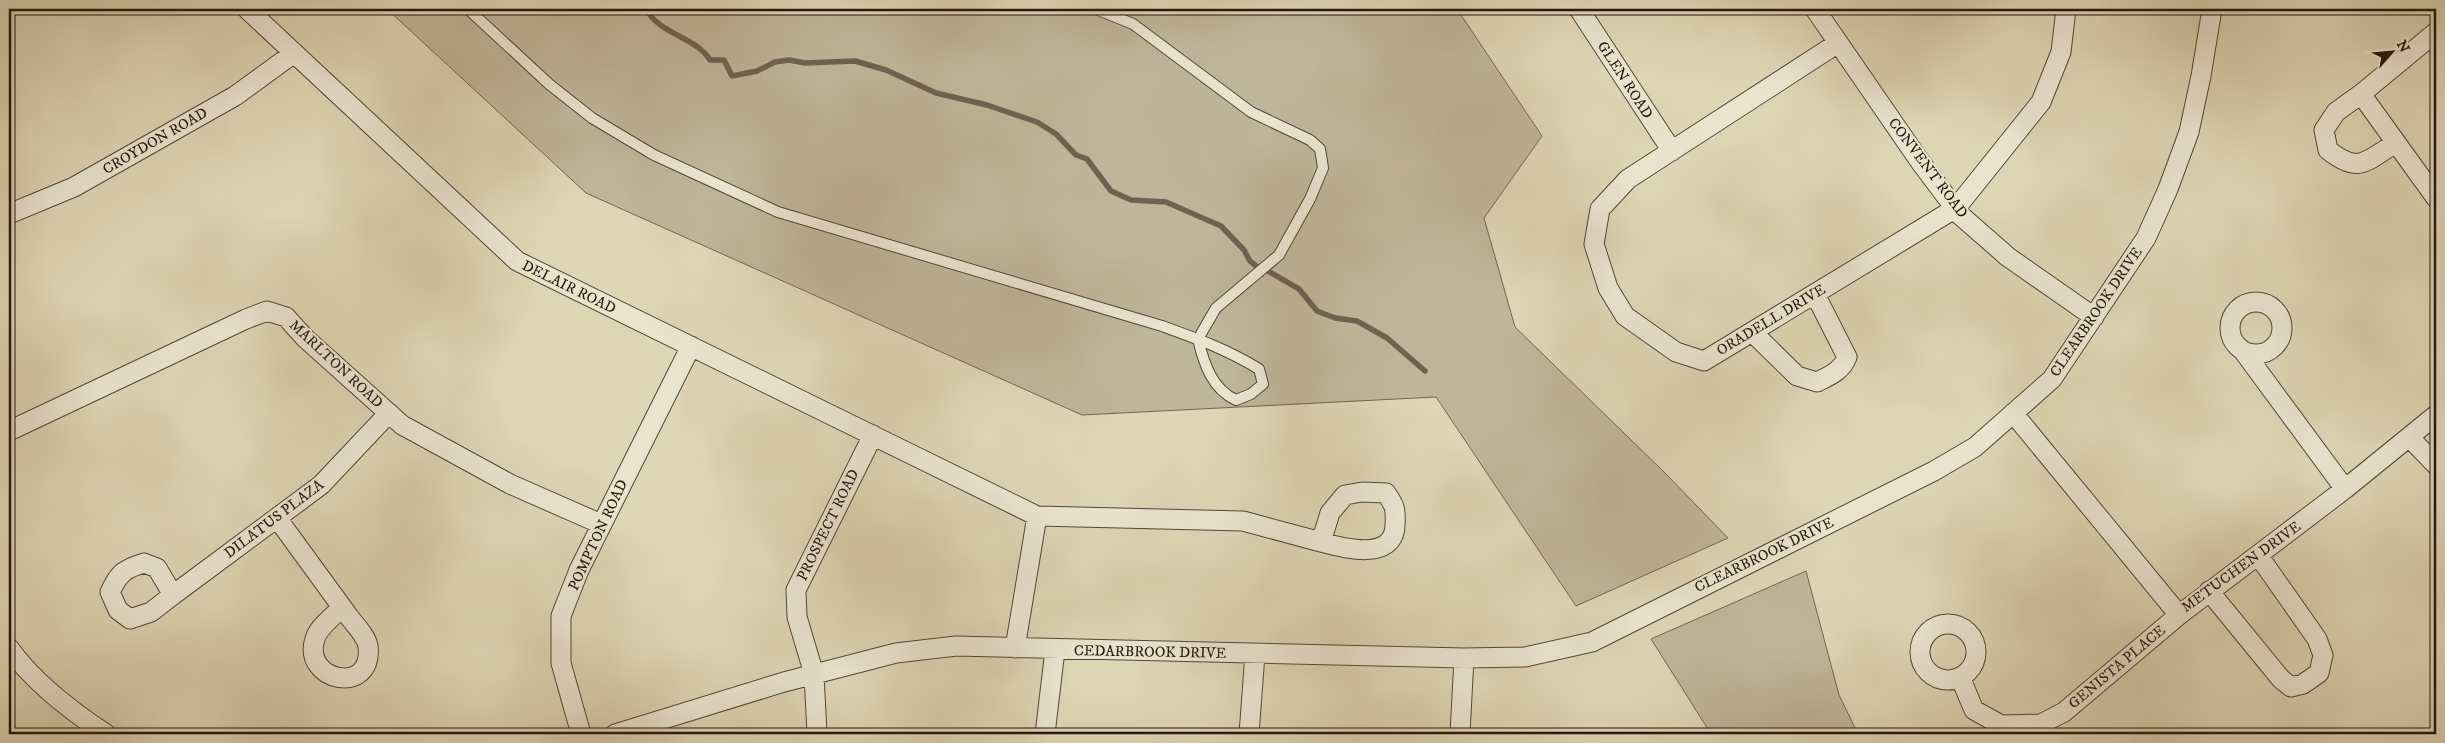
<svg xmlns="http://www.w3.org/2000/svg" width="2445" height="743" viewBox="0 0 2445 743" font-family="'IM FELL DW Pica',serif">
<style>
.green{fill:#bfb599;stroke:#726654}
.lines{fill:none;stroke-linecap:round;stroke-linejoin:round}
.stream{stroke:#6e6250;stroke-width:5.5}
.lane-casing{stroke:#534638;stroke-width:12}
.street-casing{stroke:#534638;stroke-width:21}
.lane{stroke:#eae4cf;stroke-width:10}
.street{stroke:#eae4cf;stroke-width:19}
.labels{text-anchor:middle;dominant-baseline:central;stroke-width:4.5;stroke-linejoin:round;paint-order:stroke}
.street-label{font-size:15px;fill:#25170e;stroke:#eae4cf}
</style>
<rect width="100%" height="100%" fill="#ded5b5"/>
<filter id="stains"><feTurbulence type="fractalNoise" baseFrequency=".004" numOctaves="4"/><feColorMatrix values="0 0 0 0 .2 0 0 0 0 .09 0 0 0 0 .02 0 0 0 .5 -.17"/></filter>
<radialGradient id="worn" r=".72"><stop offset=".6" stop-color="#630" stop-opacity="0"/><stop offset="1" stop-color="#630" stop-opacity=".3"/></radialGradient>
<path class="green" d="M387,9H1457L1542,136L1484,218L1515,327L1663,471L1728,538L1576,606L1436,397L1082,415L586,193Z
M1806,571L1839,695L1858,734H1711L1651,639Z"/>
<g class="lines">
<path class="stream" d="M646,9C660,35 695,36 710,60H724L732,76L757,71L775,62L789,60L805,63L855,61L886,70L936,93L987,105L1037,122L1056,134L1076,155L1087,159L1111,191L1131,200L1166,202L1221,226L1244,250L1250,261L1261,270L1268,271L1299,289L1317,311L1335,318L1357,321L1387,338L1425,371"/>
<defs>
<path id="lane" d="M468,9L549,84L592,118L654,155L778,212L1162,326C1198,339 1226,349 1259,369L1263,384L1251,394L1236,400C1212,389 1204,364 1198,339L1216,308L1279,255L1310,199L1323,168L1320,149L1310,140L1251,112L1133,24L1096,9"/>
<path id="street" d="M247,9L517,261L1037,516L1243,521L1321,542
M1579,9L1672,151
M1815,9L1921,163L1960,215L2008,257L2094,317
M2436,32L2361,94L2436,198
M1838,43L1628,179L1600,209L1594,244L1608,288L1625,316L1676,352L1704,361L1956,208L2041,102L2061,52L2066,9
M2361,94L2336,112L2324,130L2328,150C2360,175 2365,161 2396,143
M9,214L74,187L235,96L294,53
M2230 328a26 26 0 1 1 52 0a26 26 0 1 1-52 0Z
M1752,332L1797,376L1817,382C1829,376 1842,371 1847,357L1815,294
M2244,352L2345,489
M2013,413L2179,615
M9,431L246,319L267,311L286,317L305,338L402,425L510,484L601,524
M2409,437L2436,465
M1362,492L1386,493C1395,506 1396,509 1395,525C1394,562 1343,548 1321,542L1330,513L1345,495Z
M277,518C300,550 324,582 347,614C353,623 366,635 368,646C374,697 301,681 315,639C318,627 334,616 342,607
M144,563L157,568L173,595L151,612L130,619L118,610L110,592C119,573 124,569 144,563Z
M2209,591L2281,679L2291,687L2303,684L2319,673L2323,655L2317,639L2258,555
M173,595L321,485L389,413
M1920 652a28 28 0 1 1 56 0a28 28 0 1 1-56 0Z
M9,648C34,683 71,711 106,734
M1015,648L1037,516
M1960,677L1974,710L2001,725L2041,724L2064,712L2179,615L2345,489L2436,415
M581,734L561,663V616L579,570L691,346
M615,734L784,682L896,653L956,646L1464,658L1525,657L1592,642L1934,471L1975,447L2052,379L2146,238L2168,189L2189,132L2201,76L2212,9
M817,734L814,674L797,617L796,590L873,435
M1045,734L1055,650
M1249,734L1255,654
M1460,734L1464,658"/>
</defs>
<use href="#lane" class="lane-casing"/>
<use href="#street" class="street-casing"/>
<use href="#lane" class="lane"/>
<use href="#street" class="street"/>
</g>
<g class="labels">
<g class="street-label">
<text transform="translate(1625 80) rotate(57)">GLEN ROAD</text>
<text transform="translate(155 141) rotate(-30)">CROYDON ROAD</text>
<text transform="translate(1928 168) rotate(53)">CONVENT ROAD</text>
<text transform="translate(569 287) rotate(26)">DELAIR ROAD</text>
<text transform="translate(2096 312) rotate(-56)">CLEARBROOK DRIVE</text>
<text transform="translate(1771 320) rotate(-31)">ORADELL DRIVE</text>
<text transform="translate(336 364) rotate(43)">MARLTON ROAD</text>
<text transform="translate(274 519) rotate(-37)">DILATUS PLAZA</text>
<text transform="translate(828 525) rotate(-64)">PROSPECT ROAD</text>
<text transform="translate(598 535) rotate(-65)">POMPTON ROAD</text>
<text transform="translate(1764 555) rotate(-26)">CLEARBROOK DRIVE</text>
<text transform="translate(2241 567) rotate(-36)">METUCHEN DRIVE</text>
<text transform="translate(1150 652) rotate(1)">CEDARBROOK DRIVE</text>
<text transform="translate(2117 667) rotate(-40)">GENISTA PLACE</text>
</g>
</g>
<rect width="2445" height="743" fill="none" stroke="#ded5b5" stroke-width="30"/>
<rect x="10" y="10" width="2425" height="723" fill="none" stroke="#25170e" stroke-width="2.5"/>
<rect x="15" y="15" width="2415" height="713" fill="none" stroke="#25170e"/>
<g transform="translate(2392 52) rotate(63)" stroke="#eae4cf" stroke-width="4" paint-order="stroke">
<path d="M0-4L9 19L0 12L-9 19Z" fill="#25170e"/>
<text y="-8" font-size="14" font-weight="bold" text-anchor="middle" fill="#25170e">N</text>
</g>
<rect width="100%" height="100%" filter="url(#stains)"/>
<rect width="100%" height="100%" fill="url(#worn)"/>
</svg>
